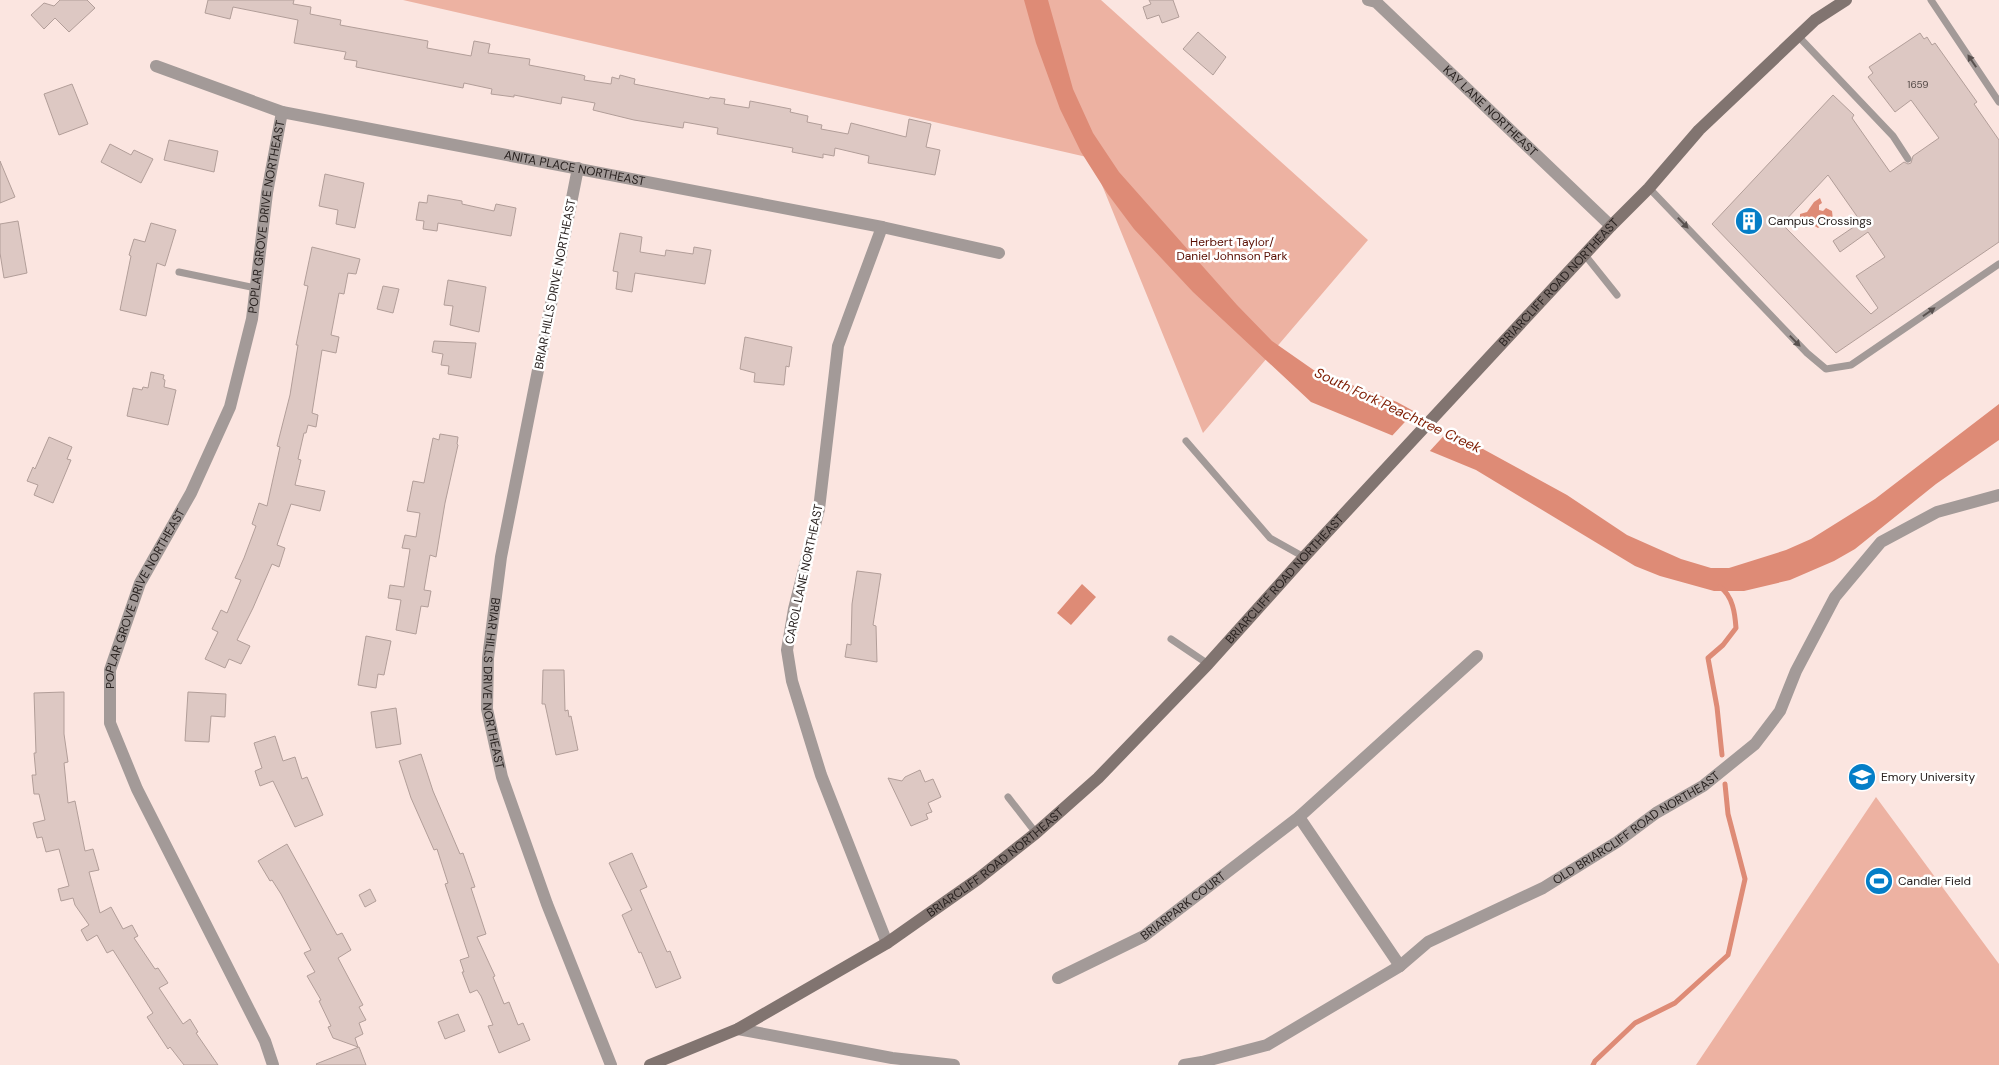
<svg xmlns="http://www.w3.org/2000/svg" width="1999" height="1065" viewBox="0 0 1999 1065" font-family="'DM Sans',sans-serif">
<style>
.green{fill:#edb2a2}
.water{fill:#de8b76}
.pier{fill:#fbe5e0}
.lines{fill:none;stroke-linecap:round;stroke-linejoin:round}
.stream{stroke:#de8b76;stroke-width:5}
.building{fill:#ddc8c3;stroke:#b29e99;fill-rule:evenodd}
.service{stroke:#a39a98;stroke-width:7}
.minor{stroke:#a39a98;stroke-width:12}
.secondary{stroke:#817470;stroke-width:12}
.oneway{fill:#59514f}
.labels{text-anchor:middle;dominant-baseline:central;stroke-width:5;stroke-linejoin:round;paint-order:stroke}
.number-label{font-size:10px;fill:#554b48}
.street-label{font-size:12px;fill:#28211f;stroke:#fff}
.poi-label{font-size:12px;fill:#28211f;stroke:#fff;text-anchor:start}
.park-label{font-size:12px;fill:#580d00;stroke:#fff}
.water-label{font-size:14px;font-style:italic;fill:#7d1b00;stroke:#fff}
</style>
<rect width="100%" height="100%" fill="#fbe5e0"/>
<path class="green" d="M403,0H1101L1368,240L1203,433L1091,158Z
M1876,797L1999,964V1065H1696Z"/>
<path class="water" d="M1024,0H1048L1073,89L1093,133L1119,172L1237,305L1272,341L1315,371L1397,402L1567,495L1627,535L1681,559L1711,568H1729L1786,550L1811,539L1875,499L1999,404V440L1936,484L1855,549L1834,561L1790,580L1744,591H1714L1660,576L1635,566L1476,470L1311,402L1193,292L1134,229L1107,193L1081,152L1060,109L1036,43Z
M1820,198L1822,203L1819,205V210L1823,211L1826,208L1832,211L1833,220L1827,226L1822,225L1818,228L1813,225L1806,228L1800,223V214L1807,212L1814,202Z
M1082,584L1096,597L1071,625L1057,613Z"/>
<path class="pier" d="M1416,410L1451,428L1428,453L1391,437Z"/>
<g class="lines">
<path class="stream" d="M1720,587C1733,596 1735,614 1736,628L1723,645L1708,658L1717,707L1722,755
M1593,1065L1595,1061L1635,1023L1675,1003L1728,955L1745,879L1728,814L1725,784"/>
</g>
<path class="building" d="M60,0H87L95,8L69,32L55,18L44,29L31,15L44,3L54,6Z
M208,0H294L293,4L311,7L310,14L341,20L340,25L428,41L427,48L471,56L474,41L490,44L488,53L530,59L529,65L582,75L585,76L584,80L611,84L612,77L619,79L620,75L635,79L634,84L709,99L710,97L725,99L724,104L749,108L750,101L791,109L790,112L808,116L807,122L822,125L821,129L848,134L851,123L906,137L909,119L931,124L926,147L940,150L935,175L868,163L869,156L835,148L834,156L823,154V158L792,152L793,148L717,134L718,128L684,122L683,128L634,120L593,110L595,103L562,97L561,104L514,95V97L491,94L492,89L464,83L463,88L356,67L357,61L344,59L346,52L294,43L298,20L233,7L230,19L205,13Z
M1149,0H1173L1179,17L1162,23L1159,15L1147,19L1143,7L1151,4Z
M1198,32L1226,57L1213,75L1183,49Z
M1920,33L1924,39L1927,37L1932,45L1935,43L1977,102L1974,104L1999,140V242L1836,353L1712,224L1833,95L1854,115L1852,118L1890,172L1904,162L1908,164L1911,163L1913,156L1939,138L1911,100L1895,112L1868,77L1873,73L1869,67ZM1828,175L1861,222L1833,241L1840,252L1868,232L1885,257L1856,276L1878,308L1871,314L1782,224Z
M72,84L88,124L59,135L44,94Z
M169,140L218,151L214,172L164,160Z
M110,144L131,155L134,150L153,159L141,183L101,162Z
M0,161L15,197L0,203Z
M325,174L364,183L355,228L336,224L338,210L319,206Z
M428,195L462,201V204L494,211L496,204L516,208L511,236L438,223L437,231L423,229L424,221L416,220L419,202L427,203Z
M18,221L27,273L4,278L0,253V224Z
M151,223L176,230L165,266L157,263L146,316L120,310L131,256L129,255L134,239L145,242Z
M620,233L642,237L640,252L665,256L666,250L693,254L694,247L711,250L705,284L635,273L632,292L616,289L618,272L613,271Z
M312,247L360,259L356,274L348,273L344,294L339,293L331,335L339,337L336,353L322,350L312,413L318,415L316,427L308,425L306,433H304L298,459L301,460L295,485L325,491L320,511L291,504L277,545L285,548L279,567L272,564L253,608L237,640L250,646L241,664L229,659L225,668L205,659L218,632L212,629L221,610L227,613L241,580L235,578L244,558L256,526L252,524L259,503L267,506L280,447L277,446L290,395L298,345H296L308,286L304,285Z
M448,280L486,287L479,332L450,325L453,306L444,305Z
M383,286L399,289L393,313L377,309Z
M745,337L792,347L789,367L786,366L784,385L754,382L755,373L740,369Z
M434,341L476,343L471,378L448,374L449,366L441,365L443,354L432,352Z
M151,372L164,375L163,379L165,380L164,387L176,390L168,425L127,416L133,388L142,390L143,387L148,388Z
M440,434L458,437L457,444L458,445L445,503L436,557L430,555L424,590L431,591L428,607L421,606L416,634L396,630L401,600L388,598L390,585L404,587L410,549L402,548L405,535L416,537L420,513L407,511L413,481L424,483L433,438L439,440Z
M49,437L72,447L67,459L71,460L53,503L34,495L38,485L27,481L33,467L35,469Z
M857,571L881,574L873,625L876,626L877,662L845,657L847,644L851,645L852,604Z
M366,636L391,641L384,675L378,674L376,688L358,685Z
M543,670H564L565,711L568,710L569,717L571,716L578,750L556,755L545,704H542Z
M64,692V734L68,762L64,763L68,803L75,801L85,851L93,849L99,870L89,872L100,913L111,907L123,929L132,925L138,936L134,938L155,969L158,968L168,983L159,988L183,1024L190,1019L198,1032L196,1033L218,1065H184L170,1047L168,1049L147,1017L153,1013L113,950L107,953L97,935L87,941L81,930L89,925L75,905L73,898L61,901L58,889L69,886L59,849L46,852L42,837L37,838L33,823L45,820L39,794H34L32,775H36L34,753H36L34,693Z
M188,692L226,694L225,717L211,716L209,742L185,741Z
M396,708L401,744L376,748L371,712Z
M275,736L283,761L295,757L302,779L307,777L323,815L295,827L273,781L260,786L255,771L262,768L254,743Z
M421,754L433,791L460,854L463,853L475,887L471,888L486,934L477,937L495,976L493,977L504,1004L509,1002L518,1025L523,1023L530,1040L499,1053L488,1026L493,1025L481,996L477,990L470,993L462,972H464L460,960L469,957L445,884L448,883L437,849L434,850L411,798L399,761Z
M920,770L925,782L933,779L941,797L928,803L932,812L926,814L928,819L911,826L888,778L902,781L905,777Z
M287,844L337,935L342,933L351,950L338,958L363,1005L359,1007L366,1020L359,1023L363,1034L355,1038L358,1047L333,1038L328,1027L331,1026L319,1001L321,1000L307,976L315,972L304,953L311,950L281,894L272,880L270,881L258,861Z
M632,853L647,887L640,890L667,952L670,951L681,978L656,988L641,952L639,953L622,915L632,910L609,863Z
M370,889L376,901L365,907L359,895Z
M458,1014L465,1031L445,1039L438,1022Z
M359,1047L366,1065H317L316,1064Z"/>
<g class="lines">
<path class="service" d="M1931,0L1999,102
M1798,36L1893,136L1908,159
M1649,188L1807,353L1826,369L1851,365L1999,264
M1585,255L1617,295
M179,272L256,288
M1186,441L1270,538L1304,557
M1171,639L1208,664
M1008,797L1036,833"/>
<g class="minor">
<path id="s1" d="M1368,0L1376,2L1611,226"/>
<path id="s2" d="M156,66L282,112L882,227L999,253"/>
<path id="s3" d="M578,168L501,557L488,658L487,709L502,777L547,904L611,1065"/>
<path d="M882,227L838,346L819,509L794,609L787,650L792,681L821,775L887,943"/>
<path d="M1299,817L1400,966"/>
<path id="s4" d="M1058,978L1144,936L1299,817L1477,656"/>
<path d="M738,1029L892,1058L954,1065"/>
<path id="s5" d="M273,1065L265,1041L137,789L110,723V670L140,583L191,493L230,407L252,319L267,193L282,112"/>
<path id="s6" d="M1184,1065L1202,1062L1267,1045L1400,966L1428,942L1543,888L1617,842L1656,813L1703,786L1755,744L1780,711L1796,671L1835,597L1881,542L1937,512L1999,495"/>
</g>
<path class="secondary" id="s7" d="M650,1065L738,1029L887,943L978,879L1036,833L1098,778L1208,664L1304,557L1611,226L1649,188L1699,130L1815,20L1846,0"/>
</g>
<defs><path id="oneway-solid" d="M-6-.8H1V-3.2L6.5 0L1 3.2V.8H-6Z" transform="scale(1.25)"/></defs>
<g class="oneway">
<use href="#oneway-solid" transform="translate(1972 61) rotate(-124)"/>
<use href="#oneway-solid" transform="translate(1683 223) rotate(46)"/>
<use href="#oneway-solid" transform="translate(1929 312) rotate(-35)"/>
<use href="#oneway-solid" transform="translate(1795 341) rotate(46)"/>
</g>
<defs>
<symbol id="building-disc" viewBox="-11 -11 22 22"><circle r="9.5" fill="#047ec7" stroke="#fff"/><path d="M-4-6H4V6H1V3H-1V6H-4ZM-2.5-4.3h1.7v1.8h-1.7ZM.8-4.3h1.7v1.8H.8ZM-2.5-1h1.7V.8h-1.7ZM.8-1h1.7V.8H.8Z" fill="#fff"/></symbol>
<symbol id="university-disc" viewBox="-11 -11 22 22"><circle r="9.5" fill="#047ec7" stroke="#fff"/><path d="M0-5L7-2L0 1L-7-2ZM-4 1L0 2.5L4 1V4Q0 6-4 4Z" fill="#fff"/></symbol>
<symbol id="stadium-disc" viewBox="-11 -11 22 22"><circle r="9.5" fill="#047ec7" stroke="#fff"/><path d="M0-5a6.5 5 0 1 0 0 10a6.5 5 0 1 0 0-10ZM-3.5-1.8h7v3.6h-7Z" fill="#fff"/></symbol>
</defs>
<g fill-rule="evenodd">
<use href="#building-disc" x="1733" y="205" width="32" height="32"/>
<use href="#university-disc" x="1846" y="761" width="32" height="32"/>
<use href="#stadium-disc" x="1863" y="865" width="32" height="32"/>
</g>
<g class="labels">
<g class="number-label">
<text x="1918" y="84">1659</text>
</g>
<g class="street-label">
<text stroke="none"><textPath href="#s1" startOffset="166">KAY LANE NORTHEAST</textPath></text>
<text stroke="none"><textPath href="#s2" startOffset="432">ANITA PLACE NORTHEAST</textPath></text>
<text stroke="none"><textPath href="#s5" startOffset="916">POPLAR GROVE DRIVE NORTHEAST</textPath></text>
<text stroke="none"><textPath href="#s7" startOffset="1212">BRIARCLIFF ROAD NORTHEAST</textPath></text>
<text transform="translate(555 284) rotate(-79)">BRIAR HILLS DRIVE NORTHEAST</text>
<text transform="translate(804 574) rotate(-78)">CAROL LANE NORTHEAST</text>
<text stroke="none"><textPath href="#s7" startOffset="808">BRIARCLIFF ROAD NORTHEAST</textPath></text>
<text stroke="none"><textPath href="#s5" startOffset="511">POPLAR GROVE DRIVE NORTHEAST</textPath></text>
<text stroke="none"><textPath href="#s3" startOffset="524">BRIAR HILLS DRIVE NORTHEAST</textPath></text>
<text stroke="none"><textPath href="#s6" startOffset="515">OLD BRIARCLIFF ROAD NORTHEAST</textPath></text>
<text stroke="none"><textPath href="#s7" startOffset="402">BRIARCLIFF ROAD NORTHEAST</textPath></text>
<text stroke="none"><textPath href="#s4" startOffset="145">BRIARPARK COURT</textPath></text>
</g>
<g class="poi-label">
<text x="1768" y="221">Campus Crossings</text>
<text x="1881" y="777">Emory University</text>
<text x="1898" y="881">Candler Field</text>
</g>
<g class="park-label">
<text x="1232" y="242">Herbert Taylor/<tspan x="1232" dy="14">Daniel Johnson Park</tspan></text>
</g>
<g class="water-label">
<text transform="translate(1398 410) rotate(25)">South Fork Peachtree Creek</text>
</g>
</g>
</svg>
